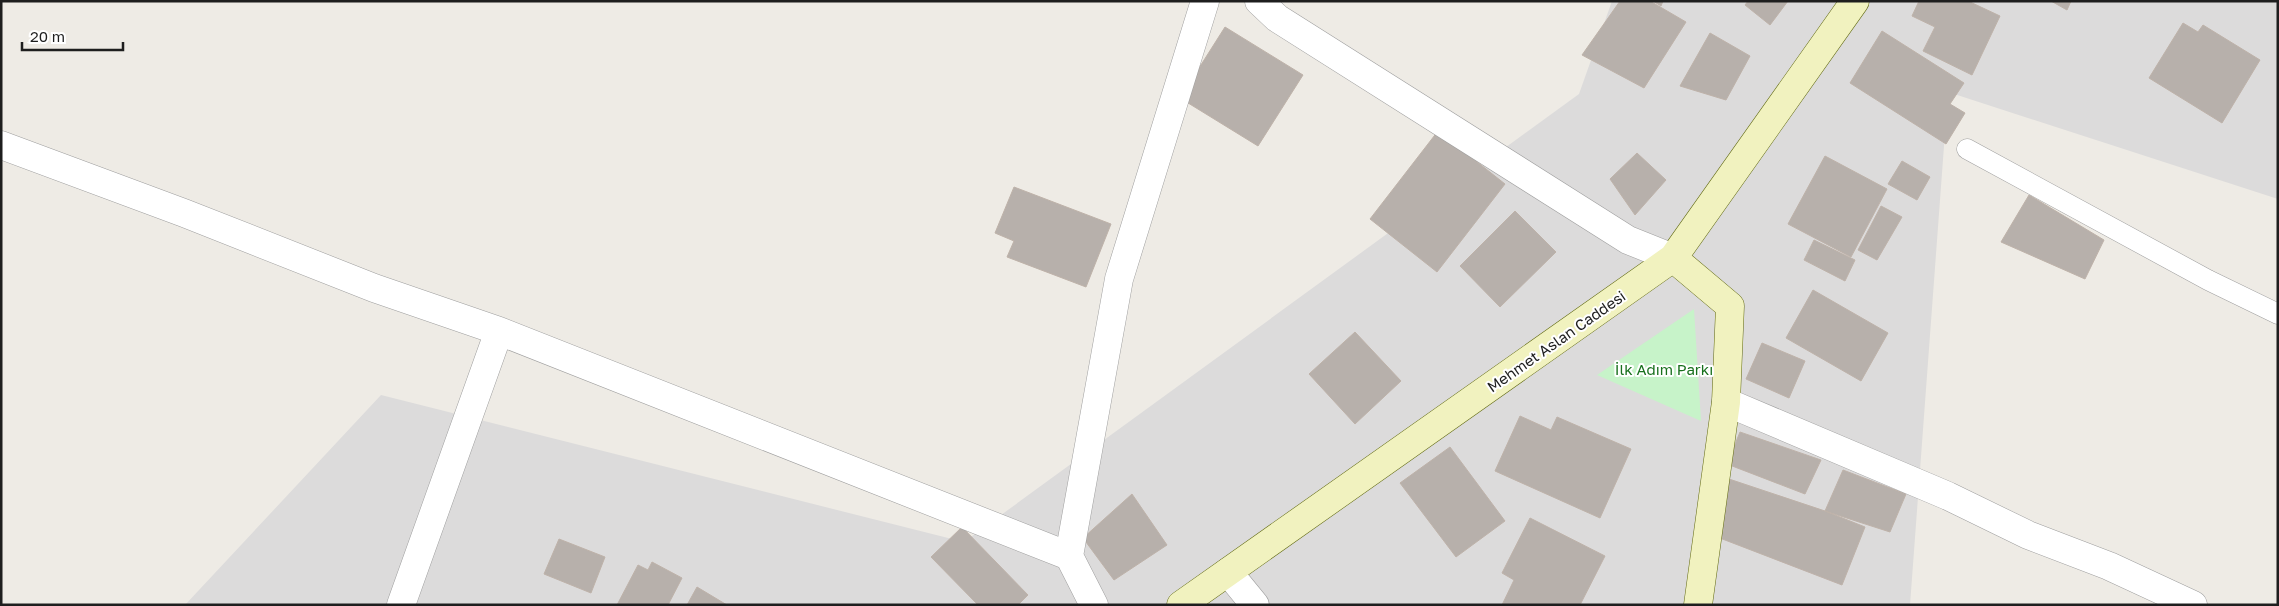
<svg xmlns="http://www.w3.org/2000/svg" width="2279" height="606" viewBox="0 0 2279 606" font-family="'Golos Text',sans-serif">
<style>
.residential{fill:#dcdbdb}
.park{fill:#c7f3c9}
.building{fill:#b7b0ab;stroke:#beb2a9}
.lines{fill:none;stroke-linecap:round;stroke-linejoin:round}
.lane-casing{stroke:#9f9f9f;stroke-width:21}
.street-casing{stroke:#9f9f9f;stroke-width:29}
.secondary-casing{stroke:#616911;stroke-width:29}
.lane{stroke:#fff;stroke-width:20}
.street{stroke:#fff;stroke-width:28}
.secondary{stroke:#f1f2bf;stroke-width:28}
.labels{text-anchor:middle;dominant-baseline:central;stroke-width:4;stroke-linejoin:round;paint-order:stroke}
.street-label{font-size:15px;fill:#1e1e1e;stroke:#fff}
.park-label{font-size:15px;fill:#18701d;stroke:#fff}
</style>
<rect width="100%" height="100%" fill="#eeebe5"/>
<path class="residential" d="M1612,1H2278V199L1948,92L1910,605H185L381,395L964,542L1579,94Z"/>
<path class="park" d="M1694,309L1701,421L1597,375Z"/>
<path class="building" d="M1620,1H1650L1686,22L1644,88L1582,55Z
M1653,1H1663L1661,6Z
M1748,1H1788L1770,25L1745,5Z
M1919,1H1968L2000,16L1972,75L1923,51L1935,27L1912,16Z
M2051,1H2071L2067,10Z
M2183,23L2198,32L2203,25L2260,60L2222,123L2149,78Z
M1225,27L1303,75L1258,146L1180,98Z
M1882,31L1964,83L1950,104L1965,113L1946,144L1850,83Z
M1710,33L1750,56L1726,100L1680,86Z
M1438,131L1505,184L1437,272L1370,219Z
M1637,153L1666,180L1635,215L1610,179Z
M1825,156L1887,189L1851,257L1788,224Z
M1902,161L1930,177L1917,200L1888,184Z
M1014,187L1111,224L1086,287L1007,257L1014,241L995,233Z
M2029,195L2104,240L2085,279L2001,242Z
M1881,206L1902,217L1877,260L1858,250Z
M1515,211L1556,252L1500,307L1460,266Z
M1814,240L1855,260L1845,281L1804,260Z
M1813,290L1888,333L1861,381L1786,338Z
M1355,332L1401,381L1355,424L1309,374Z
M1762,343L1805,361L1789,398L1746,379Z
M1520,416L1551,430L1557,417L1631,449L1600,518L1495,471Z
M1740,432L1821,460L1805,494L1727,464Z
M1450,447L1505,521L1456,557L1400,483Z
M1843,470L1906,494L1890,532L1825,511Z
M1729,479L1825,511L1865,527L1842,585L1712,535Z
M1132,494L1167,545L1114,580L1083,538Z
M1530,518L1605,556L1580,605H1502L1514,580L1502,573Z
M962,527L1028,595L1018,605H978L931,557Z
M559,539L605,557L591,593L544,574Z
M652,562L682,578L668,605H617L638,565L648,570Z
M697,587L727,605H687Z"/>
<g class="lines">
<defs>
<path id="lane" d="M1967,149L2208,280L2278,314"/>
<path id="street" d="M1259,1L1277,18L1628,240L1673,258
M1,145L184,213L374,288L499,331L1069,556
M1726,402L1948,496L2028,535L2109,566L2193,605
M1228,572L1255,605
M401,605L499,331
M1094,605L1069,556L1119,279L1205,1"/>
<path id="secondary" d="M1673,258L1730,306L1726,402L1698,605
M1181,605L1673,258L1855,1"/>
</defs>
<use href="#lane" class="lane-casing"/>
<use href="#street" class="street-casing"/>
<use href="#secondary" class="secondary-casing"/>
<use href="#lane" class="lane"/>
<use href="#street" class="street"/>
<use href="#secondary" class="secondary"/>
</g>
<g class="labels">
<g class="street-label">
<text transform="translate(1556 341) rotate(-35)">Mehmet Aslan Caddesi</text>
</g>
<g class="park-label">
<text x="1664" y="369">İlk Adım Parkı</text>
</g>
</g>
<rect width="2279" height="606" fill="none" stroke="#1e1e1e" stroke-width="5"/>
<path d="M22 42v8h101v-8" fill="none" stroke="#1e1e1e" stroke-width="2.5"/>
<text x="30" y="42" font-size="15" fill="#1e1e1e" stroke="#ffffff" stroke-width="4" paint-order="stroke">20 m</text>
</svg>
